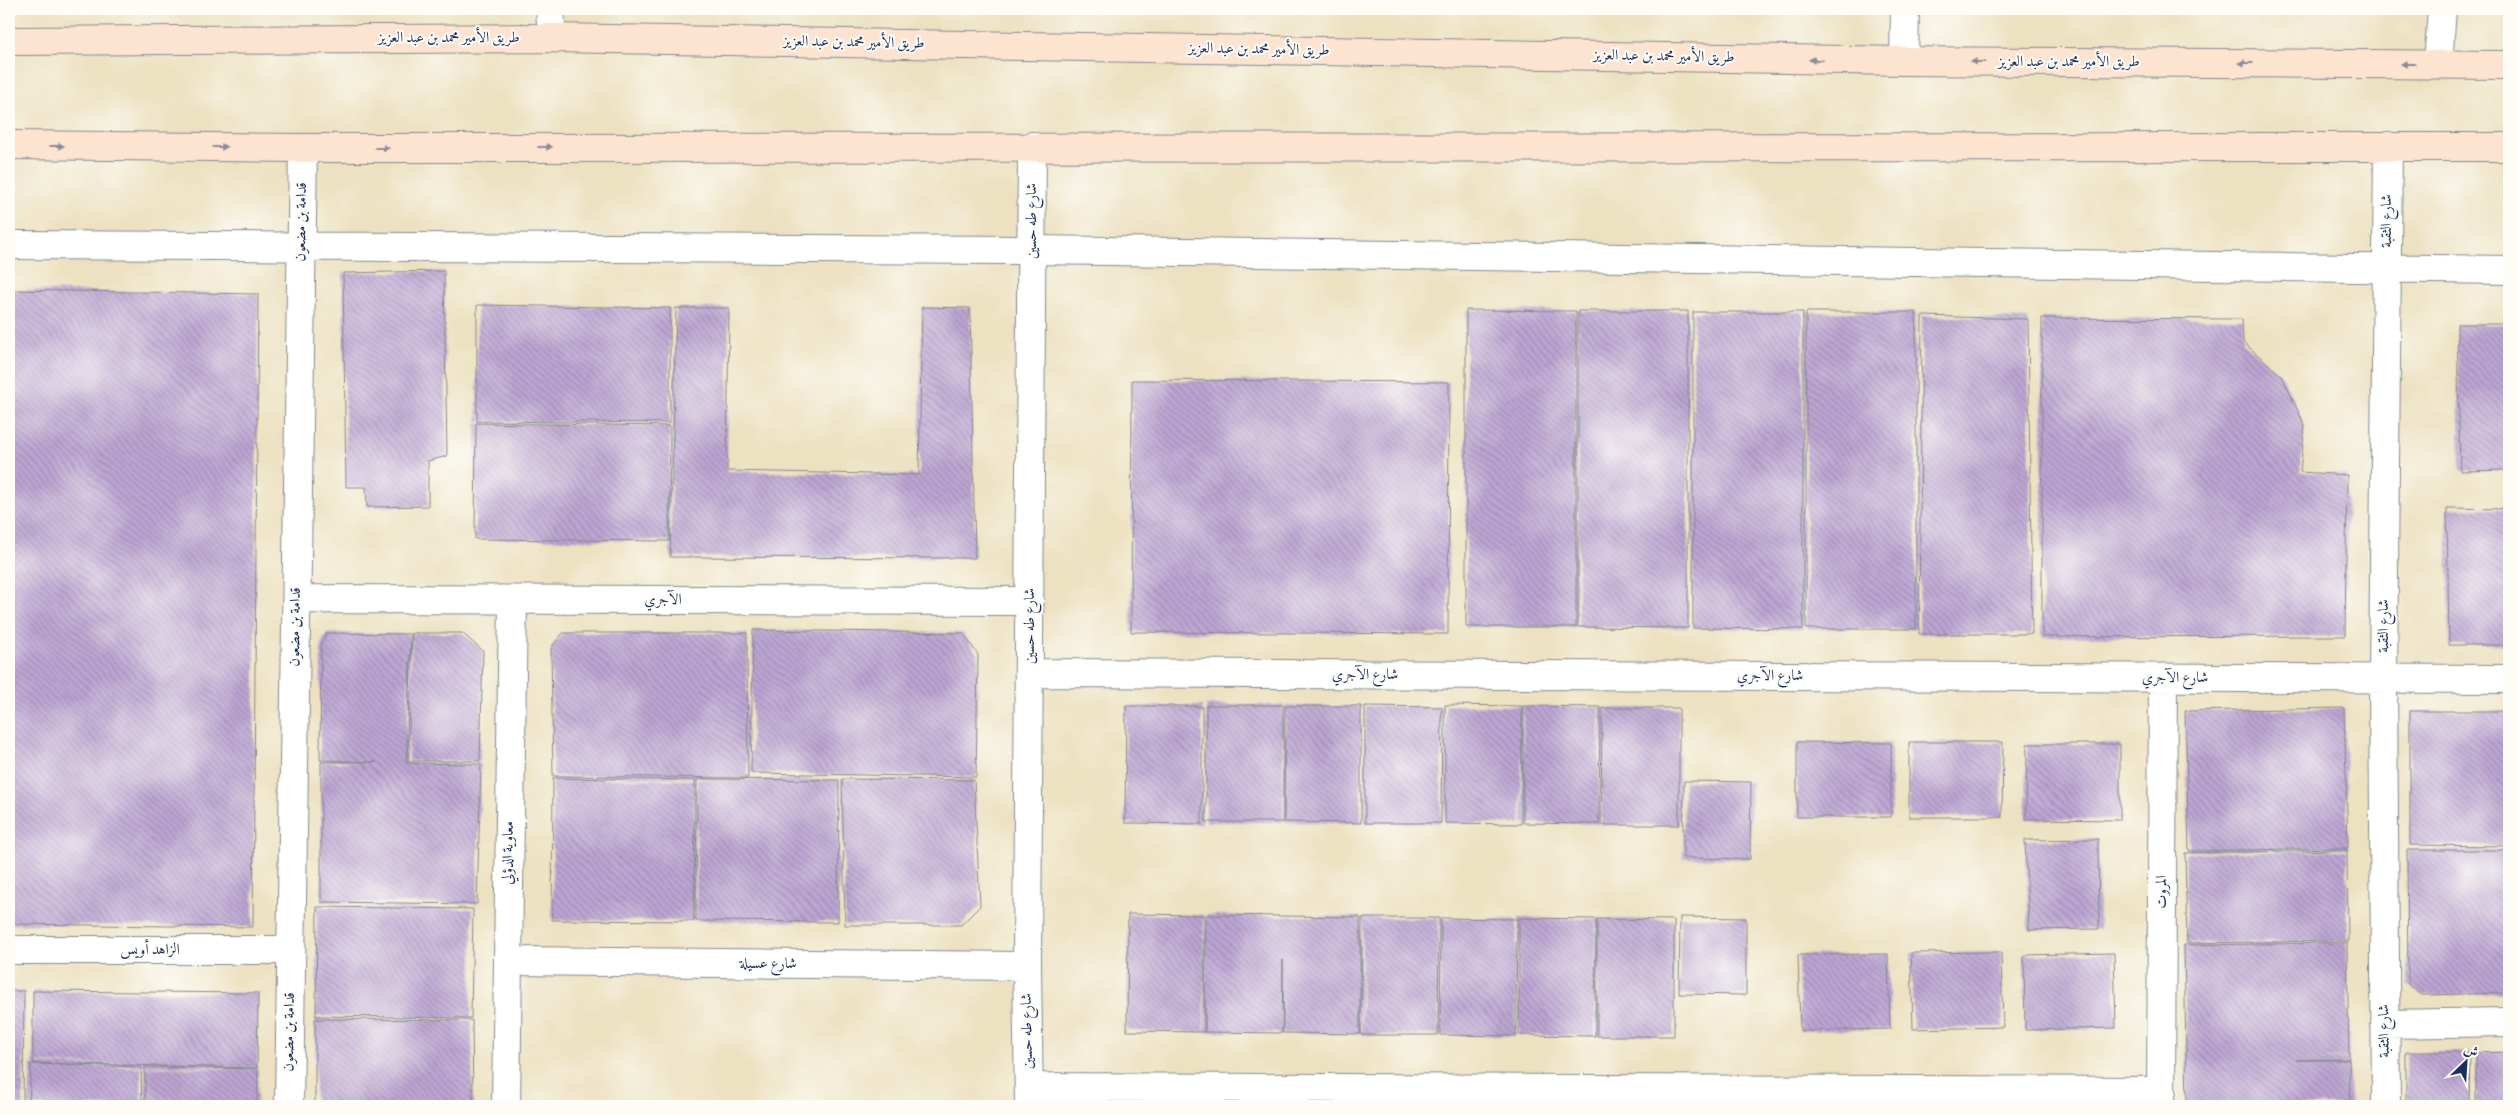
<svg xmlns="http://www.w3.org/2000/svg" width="2518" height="1115" viewBox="0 0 2518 1115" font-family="Vollkorn,Amiri,serif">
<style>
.building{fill:url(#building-back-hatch)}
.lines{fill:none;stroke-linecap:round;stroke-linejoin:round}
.street-casing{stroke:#84888f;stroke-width:30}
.secondary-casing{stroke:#84888f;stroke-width:30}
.street{stroke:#fff;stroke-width:28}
.secondary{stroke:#fde4d1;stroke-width:28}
.oneway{fill:#8c8a98}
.labels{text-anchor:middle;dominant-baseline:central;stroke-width:4;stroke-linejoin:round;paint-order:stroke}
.street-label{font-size:15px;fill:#1b2f5e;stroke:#fdfcf7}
</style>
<defs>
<pattern id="building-back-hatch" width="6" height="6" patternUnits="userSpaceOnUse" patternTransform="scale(1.25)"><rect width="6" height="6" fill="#bda6d3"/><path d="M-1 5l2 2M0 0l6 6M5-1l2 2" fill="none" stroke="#9988ae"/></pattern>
</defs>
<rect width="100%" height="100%" fill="#fdfcf7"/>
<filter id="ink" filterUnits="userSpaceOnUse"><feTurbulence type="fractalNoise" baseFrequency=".02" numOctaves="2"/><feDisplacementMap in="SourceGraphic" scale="10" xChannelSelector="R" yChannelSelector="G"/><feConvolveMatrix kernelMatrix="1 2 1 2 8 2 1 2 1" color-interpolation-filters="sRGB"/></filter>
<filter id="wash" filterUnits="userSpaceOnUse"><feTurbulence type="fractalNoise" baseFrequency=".0096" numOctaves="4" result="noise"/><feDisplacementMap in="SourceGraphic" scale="20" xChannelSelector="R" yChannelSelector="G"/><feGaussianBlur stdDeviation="1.12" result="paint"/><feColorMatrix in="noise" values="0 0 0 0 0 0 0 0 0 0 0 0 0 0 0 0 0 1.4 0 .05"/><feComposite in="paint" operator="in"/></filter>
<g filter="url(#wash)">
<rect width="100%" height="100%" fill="#ece1c0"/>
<g id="blocks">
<path class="building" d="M444,271L447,456L428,461V506L367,507L366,487H346L343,273Z
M9,290L258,294L253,927L9,924Z
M477,305L670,308V423L477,421Z
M922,307L970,308L975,558L670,557L676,308H729L727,471L919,475Z
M1466,310L1576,311V627H1466Z
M1578,311H1688V628L1578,627Z
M1693,312H1803V629L1693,628Z
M1806,312H1916V629H1806Z
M1922,316L2028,319L2032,634H1919Z
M2042,318L2242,319L2243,342L2282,376L2305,426L2300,472L2347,475L2345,636L2042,637Z
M2457,324H2509V470L2460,471Z
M1132,380L1449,382L1448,634L1131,632Z
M476,423L670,426L669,541L475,539Z
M2447,508L2509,509V645H2449Z
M753,630L963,633L978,655L976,777L751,773Z
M327,633L411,634L406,763L481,764L477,904L321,902V762H377L320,760L321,644Z
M412,633H462L483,651L480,761H408Z
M563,633H747L748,778L553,776L551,648Z
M1206,705H1283V822H1206Z
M1445,705L1522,706L1521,824L1445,823Z
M1126,706H1202V824L1125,823Z
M1285,706H1361V823L1284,822Z
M1365,706L1442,707L1441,823H1365Z
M1523,706L1600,707L1599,824L1523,823Z
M1602,708H1679V825H1601Z
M2344,708L2348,848L2189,851L2185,711Z
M2410,711H2509V846L2410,845Z
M1797,742L1891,743V817H1797Z
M1909,742H2003L2002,817H1909Z
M2027,744H2120V820L2026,819Z
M553,778L695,780L694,921L552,920Z
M697,779L839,780L838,922L696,921Z
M842,779L974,780L980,906L961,925H845Z
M1684,781L1751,782L1750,859L1683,858Z
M2098,839L2099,929L2029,930L2025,840Z
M2347,850L2348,941L2187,943L2185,853Z
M2407,850H2509V993L2422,995L2408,984Z
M317,907L473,909L471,1018L316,1016Z
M1128,914L1204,915V1032L1127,1031Z
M1206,915L1360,917V1034L1283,1033V960L1282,1033L1205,1032Z
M1680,917L1746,918V995L1679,994Z
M1362,918H1439L1438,1035H1361Z
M1441,918L1517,919L1516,1036L1440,1035Z
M1519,918L1596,919L1595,1036L1519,1035Z
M1597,919L1674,920V1036H1597Z
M2347,943L2349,1059L2296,1060H2349L2350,1106H2187L2184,945Z
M2001,952L2003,1027L1913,1029L1911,953Z
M2114,953L2116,1028L2025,1030L2024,955Z
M1888,954L1890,1029L1800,1031L1798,955Z
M9,991H24L23,1106H9Z
M33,991L258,993L257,1068L33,1063Z
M315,1019L472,1020L473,1106H315Z
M2406,1052H2470L2469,1106H2406Z
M2509,1052V1106H2476V1053Z
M31,1064L141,1067L142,1106H29Z
M145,1067L258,1069L257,1106H145Z"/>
</g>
</g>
<g filter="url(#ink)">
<use href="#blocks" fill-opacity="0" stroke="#84888f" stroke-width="1"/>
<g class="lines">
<defs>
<path id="street" d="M550,9L552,38
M1904,61L1905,9
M2438,64L2442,9
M9,245L1032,250L2509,270
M297,599L1030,601
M1030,673L2509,679
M9,950H291
M508,961L1027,966
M2385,1024L2509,1022
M1029,1087L2162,1091
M1029,1105L1027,966L1032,146
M289,1106L303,148
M506,1106L513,600
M2161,1106L2163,678
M2386,1106L2383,678L2388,146"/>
<path id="secondary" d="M9,41L552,38L1904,61L2509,65
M9,145L303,148L2509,147"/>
</defs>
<use href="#street" class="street-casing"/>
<use href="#secondary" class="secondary-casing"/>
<use href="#street" class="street"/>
<use href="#secondary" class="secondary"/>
</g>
<defs><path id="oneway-solid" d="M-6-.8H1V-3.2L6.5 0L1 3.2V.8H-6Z" transform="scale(1.25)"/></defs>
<g class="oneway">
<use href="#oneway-solid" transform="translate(1816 60) rotate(-179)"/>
<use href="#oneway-solid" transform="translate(1978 62) rotate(-180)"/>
<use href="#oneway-solid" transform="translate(2246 63) rotate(-180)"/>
<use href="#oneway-solid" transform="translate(2408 64) rotate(-180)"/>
<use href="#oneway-solid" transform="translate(57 146)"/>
<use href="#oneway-solid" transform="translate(220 147)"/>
<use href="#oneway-solid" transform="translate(545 147)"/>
<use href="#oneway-solid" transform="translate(382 148)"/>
</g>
</g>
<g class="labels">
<g class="street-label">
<text x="449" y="38">طريق الأمير محمد بن عبد العزيز</text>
<text transform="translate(854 43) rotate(1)">طريق الأمير محمد بن عبد العزيز</text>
<text transform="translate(1259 50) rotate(1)">طريق الأمير محمد بن عبد العزيز</text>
<text transform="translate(1664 57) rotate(1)">طريق الأمير محمد بن عبد العزيز</text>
<text x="2069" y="62">طريق الأمير محمد بن عبد العزيز</text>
<text transform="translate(1032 221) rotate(-90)">شارع طه حسين</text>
<text transform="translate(2387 221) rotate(-90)">شارع الثقبة</text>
<text transform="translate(302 222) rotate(-89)">قدامة بن مضعون</text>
<text x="663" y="600">الآجري</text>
<text transform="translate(1030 626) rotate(-90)">شارع طه حسين</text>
<text transform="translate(2384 626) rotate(-90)">شارع الثقبة</text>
<text transform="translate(296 627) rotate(-89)">قدامة بن مضعون</text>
<text x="1365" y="675">شارع الآجري</text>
<text x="1770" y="676">شارع الآجري</text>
<text x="2175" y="678">شارع الآجري</text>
<text transform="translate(509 853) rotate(-89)">معاوية الدؤلي</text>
<text transform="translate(2162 892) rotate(-90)">المروت</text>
<text x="150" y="950">الزاهد أويس</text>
<text x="768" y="964">شارع عسيلة</text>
<text transform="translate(1028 1031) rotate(-91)">شارع طه حسين</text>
<text transform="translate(2385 1031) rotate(-91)">شارع الثقبة</text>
<text transform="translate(290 1032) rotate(-89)">قدامة بن مضعون</text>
</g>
</g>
<rect width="2518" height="1115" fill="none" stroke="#fdfcf7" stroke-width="30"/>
<g transform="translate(2466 1062) rotate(25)" stroke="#fdfcf7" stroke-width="4" paint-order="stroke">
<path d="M0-4L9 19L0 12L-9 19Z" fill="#1b2f5e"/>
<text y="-8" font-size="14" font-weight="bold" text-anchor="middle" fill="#1b2f5e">ش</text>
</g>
</svg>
